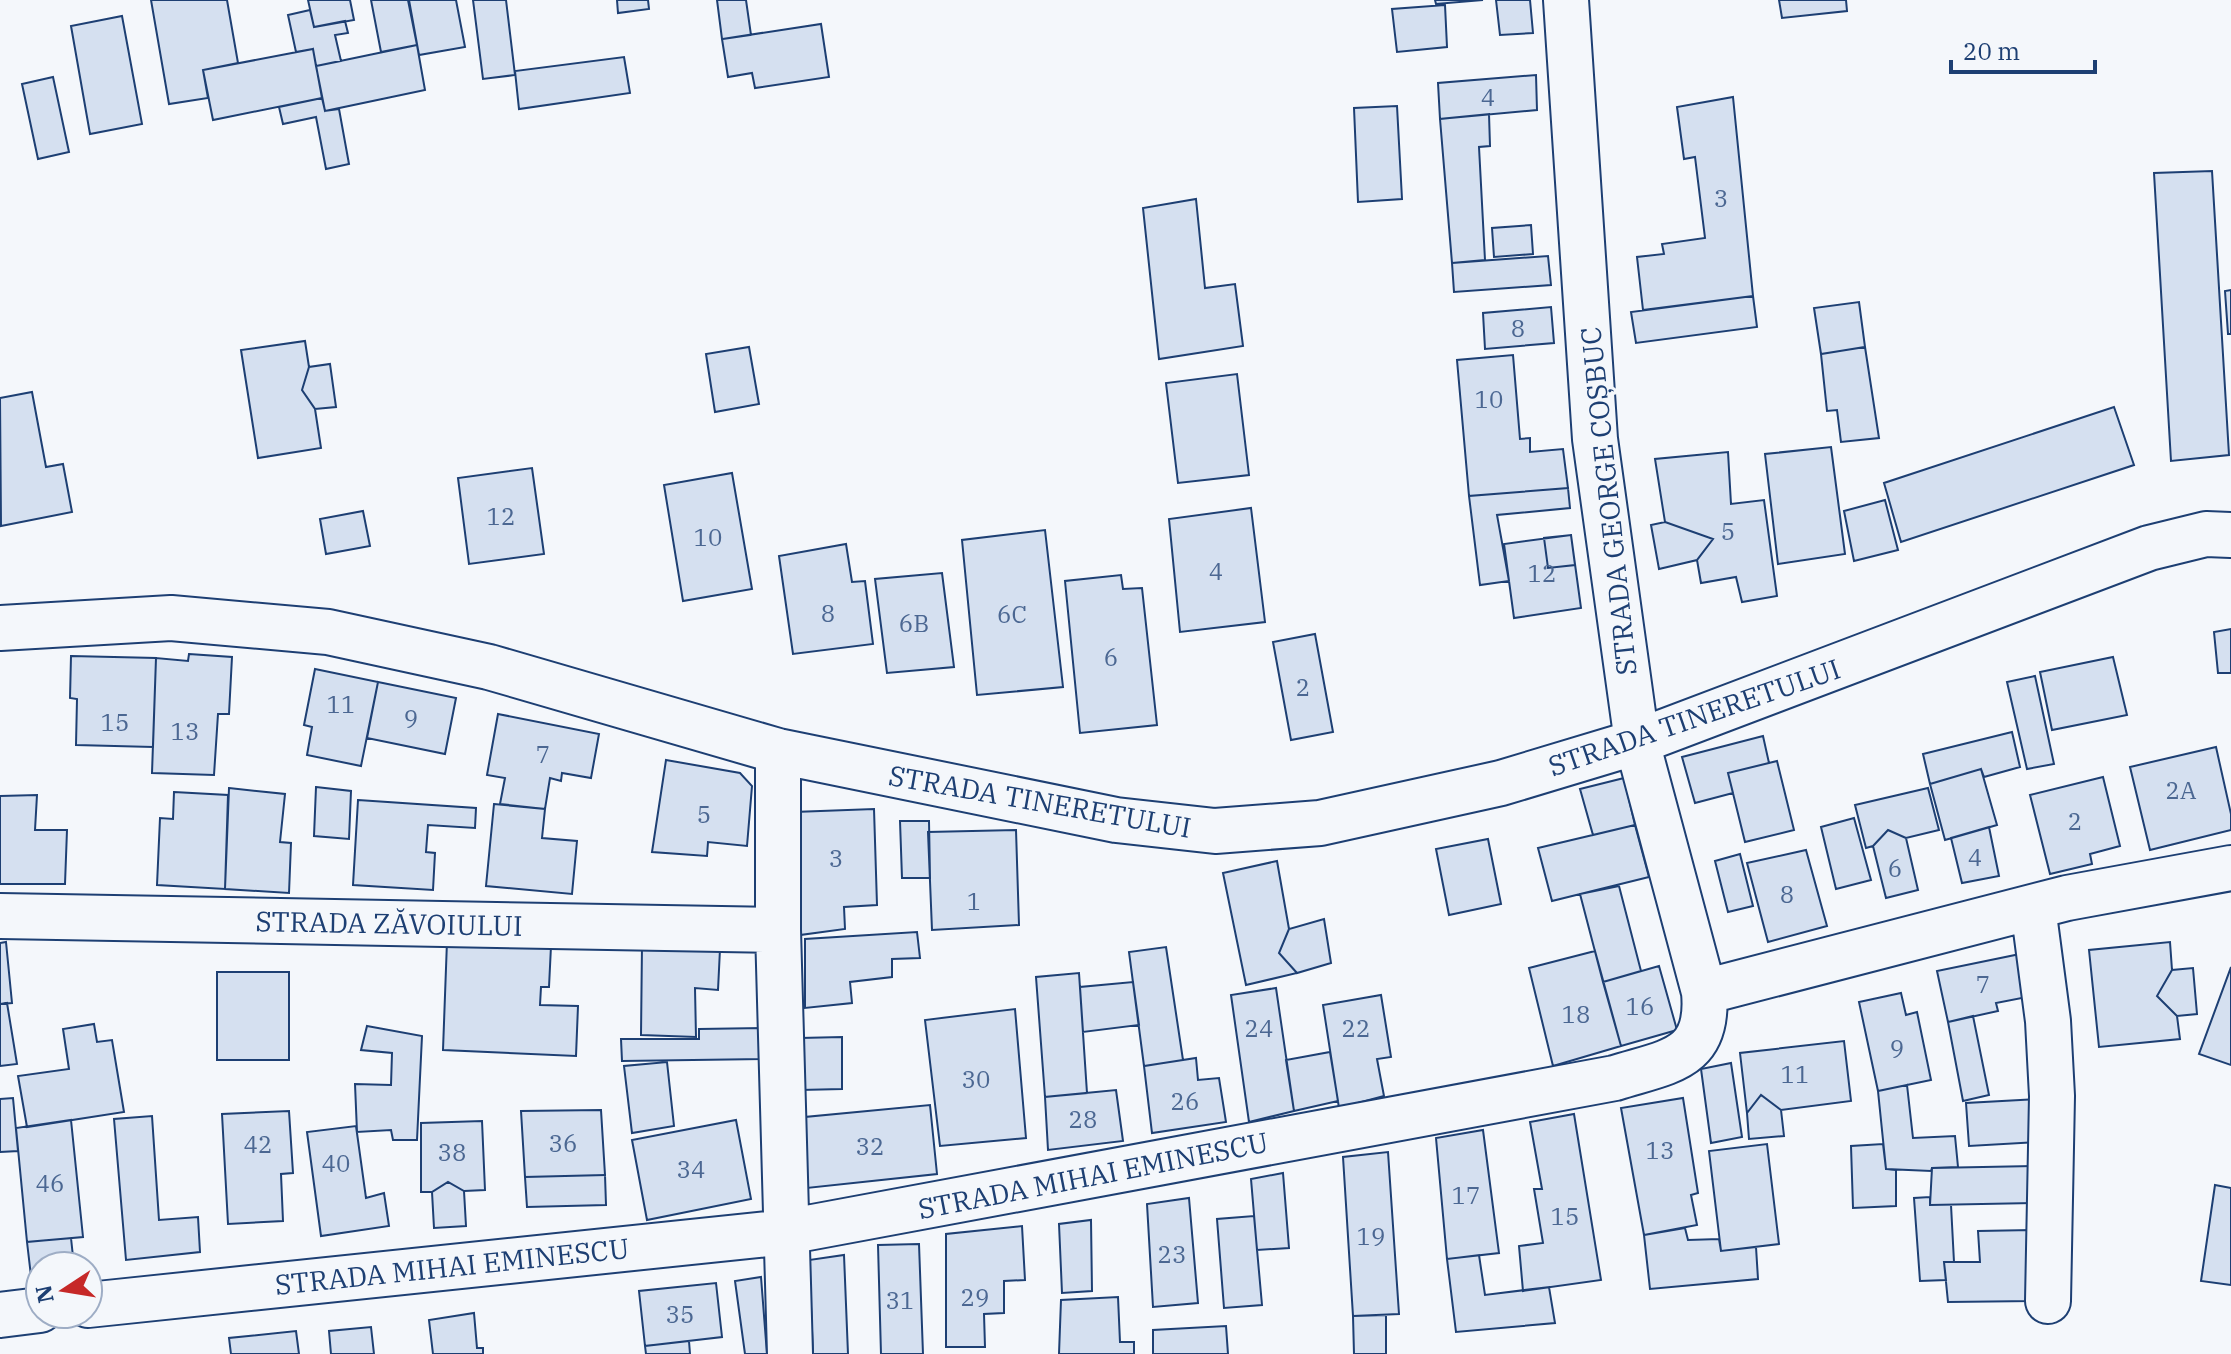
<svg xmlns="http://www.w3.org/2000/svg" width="2231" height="1354" viewBox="0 0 2231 1354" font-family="'IBM Plex Serif',serif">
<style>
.building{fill:#d5e0f0;stroke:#1d3f73;stroke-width:2}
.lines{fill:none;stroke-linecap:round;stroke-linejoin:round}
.minor-casing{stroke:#1d3f73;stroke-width:48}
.minor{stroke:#f4f7fb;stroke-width:44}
.labels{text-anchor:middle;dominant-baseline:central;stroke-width:6;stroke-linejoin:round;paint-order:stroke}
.number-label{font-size:24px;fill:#4b6792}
.street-label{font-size:28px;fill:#1d3f73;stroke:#f4f7fb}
</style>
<rect width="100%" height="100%" fill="#f4f7fb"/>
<path class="building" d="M151,0H227L238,63L203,70L208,98L169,104Z
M308,0H350L354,20L314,27Z
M371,0H408L417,45L381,52Z
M409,0H456L465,47L419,55Z
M473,0H506L515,75L483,79Z
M617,0H648L649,9L618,13Z
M717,0H746L751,35L722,39Z
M1435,0H1483L1436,4Z
M1496,0H1530L1533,33L1500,35Z
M1779,0H1846L1847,11L1782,18Z
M1445,5L1447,47L1397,52L1392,9Z
M310,10L314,27L345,21L348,33L335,35L341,61L316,66L313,49L296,52L288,15Z
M122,16L142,124L90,134L71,26Z
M821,24L829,77L755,88L752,73L728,77L722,39Z
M417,45L425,90L325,111L316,66Z
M313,49L322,98L213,120L203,70Z
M624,57L630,93L519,109L515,71Z
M1536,75L1537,110L1440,119L1438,83Z
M53,77L69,152L38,159L22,84Z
M1733,97L1753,296L1643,310L1637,257L1664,254L1662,244L1705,238L1695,157L1684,159L1677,107Z
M322,98L325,111L339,109L349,164L326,169L316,117L283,124L279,107Z
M1397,106L1402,199L1358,202L1354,108Z
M1489,114L1490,146L1479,147L1485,260L1452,263L1440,119Z
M2212,171L2229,455L2171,461L2154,173Z
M1196,199L1205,288L1235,284L1243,346L1159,359L1143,208Z
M1531,225L1533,254L1494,257L1492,228Z
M1548,256L1551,285L1454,292L1452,263Z
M2231,290V334H2228L2225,291Z
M1753,296L1757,327L1636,343L1631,312Z
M1859,302L1865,347L1821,354L1814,308Z
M1551,307L1554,343L1485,349L1483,313Z
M305,341L309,367L302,390L315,409L321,448L258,458L241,350Z
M749,347L759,404L715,412L706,354Z
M1865,347L1879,438L1841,442L1837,410L1827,411L1821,354Z
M1513,355L1520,439L1530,438V452L1563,449L1568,488L1469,496L1457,360Z
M330,364L336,407L315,409L302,390L309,367Z
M1237,374L1249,475L1178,483L1166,383Z
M32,392L46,467L63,464L72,512L1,526L0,398Z
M2114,407L2134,465L1901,542L1884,483Z
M1831,447L1845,554L1778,564L1765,454Z
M1728,452L1731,504L1764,500L1777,596L1742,602L1736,577L1701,583L1697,560L1713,539L1665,522L1655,459Z
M532,468L544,554L469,564L458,478Z
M732,473L752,589L683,601L664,485Z
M1568,488L1570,508L1497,515L1509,581L1480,585L1469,496Z
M1885,500L1898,550L1854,561L1844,511Z
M1251,508L1265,622L1180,632L1169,519Z
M363,511L370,546L326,554L320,519Z
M1665,522L1713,539L1697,560L1659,569L1651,525Z
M1045,530L1063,687L977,695L962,540Z
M1571,535L1581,608L1514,618L1504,544Z
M1571,535L1575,565L1548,568L1544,538Z
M846,544L852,582L865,581L873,644L793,654L779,556Z
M942,573L954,667L887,673L875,579Z
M1121,575L1123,589L1142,588L1157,725L1080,733L1065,581Z
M2231,629V673H2218L2214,632Z
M1315,634L1333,732L1291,740L1273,642Z
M189,654L232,657L229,714H218L214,775L152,773L156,658L188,661Z
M71,656L156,658L153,747L76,745L77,699L70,698Z
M2113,657L2127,715L2052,730L2040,672Z
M315,669L378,682L361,766L307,755L312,727L304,725Z
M2035,676L2054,764L2027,769L2007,682Z
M378,682L456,698L445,754L367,738Z
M498,714L599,734L591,778L562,773L561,781L550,778L545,809L500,804L505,778L487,775Z
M2012,732L2020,767L1984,777L1981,769L1930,784L1923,754Z
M1763,736L1769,763L1728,773L1733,793L1695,803L1682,757Z
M2216,747L2231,814V830L2150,850L2130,767Z
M666,760L740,773L752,786L747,846L708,842L707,856L652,852Z
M1777,761L1794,830L1745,842L1728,773Z
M1981,769L1997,825L1945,840L1930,784Z
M2103,777L2120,846L2090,854L2092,864L2050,874L2030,795Z
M1624,778L1635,825L1593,835L1580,789Z
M316,787L351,791L349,839L314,836Z
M229,788L285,794L280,842L291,843L289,893L225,889Z
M1928,788L1939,830L1906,838L1888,830L1873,846L1866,848L1855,805Z
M174,792L228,795L225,889L157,885L160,818L173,819Z
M37,795L35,830H67L65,884H0V796Z
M358,800L476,808L475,828L428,825L426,852L435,853L433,890L353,885Z
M494,804L545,809L542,838L577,841L572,894L486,886Z
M874,809L877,905L844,907L845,929L800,935L794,812Z
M1854,818L1871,880L1836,889L1821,827Z
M900,821H929L930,878H902Z
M1635,825L1649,877L1552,901L1538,848Z
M1989,827L1999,876L1962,883L1951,838Z
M1016,830L1019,925L932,930L928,832Z
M1888,830L1906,838L1918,890L1886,898L1873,846Z
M1488,839L1501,904L1449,915L1436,849Z
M1806,850L1827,926L1768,942L1747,863Z
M1740,854L1753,906L1728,912L1715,861Z
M1277,861L1289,929L1279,953L1297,973L1246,985L1223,873Z
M1619,886L1641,971L1603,982L1580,894Z
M1324,919L1331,963L1297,973L1279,953L1289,929Z
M917,932L920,958L892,959V977L850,982L852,1003L805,1008V939Z
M447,941L551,946L549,987H541L540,1005L578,1006L576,1056L443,1050Z
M6,942L12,1003L0,1004V943Z
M2170,942L2172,970L2157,996L2177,1016L2180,1039L2099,1047L2089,950Z
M642,945L720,949L718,990L695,988L696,1037L641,1035Z
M1166,947L1183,1060L1144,1066L1129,952Z
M1595,951L1621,1046L1553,1066L1529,968Z
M2020,954L2027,997L1996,1003L1998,1011L1948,1022L1937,971Z
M1659,966L1677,1030L1621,1046L1603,982Z
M2231,967V1065L2199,1054Z
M2193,968L2197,1014L2177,1016L2157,996L2172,970Z
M217,972H289V1060H217Z
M1079,973L1087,1093L1045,1097L1036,977Z
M1133,982L1139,1025L1083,1032L1080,987Z
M1276,988L1294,1111L1249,1122L1231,995Z
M1901,993L1906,1015L1917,1012L1931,1080L1878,1091L1859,1002Z
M1381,995L1391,1057L1377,1059L1384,1096L1339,1108L1323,1005Z
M7,1003L17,1064L0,1066V1004Z
M1015,1009L1026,1138L940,1146L925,1020Z
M1973,1016L1989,1095L1963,1101L1948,1022Z
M94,1024L97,1042L112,1040L124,1112L27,1127L18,1076L69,1069L63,1029Z
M367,1026L422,1036L417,1140H393L391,1130L357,1132L355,1084L391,1085L392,1053L361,1050Z
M764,1028V1059L622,1061L621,1039H699V1029Z
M842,1037V1089L800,1090V1038Z
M1844,1041L1851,1101L1781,1110L1761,1095L1747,1113L1740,1053Z
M1330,1052L1338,1101L1294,1111L1286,1060Z
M1196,1058L1198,1080L1219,1078L1226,1122L1152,1133L1144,1066Z
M667,1062L674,1126L632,1133L624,1066Z
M1731,1063L1742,1137L1711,1143L1701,1069Z
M1907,1085L1913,1138L1955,1136L1958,1167L1932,1168L1931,1171L1886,1169L1878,1091Z
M1116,1090L1123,1141L1048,1150L1045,1097Z
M1761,1095L1781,1110L1784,1136L1749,1139L1747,1113Z
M13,1098L18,1151L0,1152V1099Z
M1683,1098L1698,1193L1691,1195L1697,1225L1644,1235L1621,1108Z
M2037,1099L2039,1142L1969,1146L1966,1103Z
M930,1105L937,1174L807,1188L805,1117Z
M601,1110L605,1175L525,1177L521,1111Z
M289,1111L293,1173L281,1174L283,1221L228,1224L222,1114Z
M1574,1114L1601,1280L1523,1291L1519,1246L1543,1243L1534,1189H1542L1530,1122Z
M152,1116L159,1220L198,1217L200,1252L126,1260L114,1119Z
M71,1120L83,1237L27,1242L16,1128Z
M736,1120L751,1199L647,1220L632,1140Z
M482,1121L485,1190L464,1191L448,1182L432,1192H421V1123Z
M356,1126L366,1198L384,1193L389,1226L321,1236L307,1132Z
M1483,1130L1499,1253L1447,1259L1436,1138Z
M1767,1144L1779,1244L1721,1251L1709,1151Z
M1883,1144L1886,1169L1896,1170V1206L1853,1208L1851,1146Z
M1388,1152L1399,1314L1353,1316L1343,1157Z
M2037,1166V1203L1930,1205L1932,1168Z
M1283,1173L1289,1248L1257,1250L1251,1179Z
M605,1175L606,1205L527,1207L525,1177Z
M448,1182L464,1191L466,1226L434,1228L432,1192Z
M2215,1185L2231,1188V1285L2201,1281Z
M1930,1197V1205H1951L1954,1262H1944L1946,1280L1920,1281L1914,1198Z
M1189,1198L1198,1303L1153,1307L1147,1204Z
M1254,1216L1262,1305L1224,1308L1217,1219Z
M1091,1220L1092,1291L1062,1293L1059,1224Z
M1022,1226L1025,1280L1004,1281V1313L984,1314L985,1347H946V1234Z
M1685,1228L1688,1240L1719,1239L1721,1251L1756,1247L1758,1279L1650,1289L1644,1235Z
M2032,1230L2036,1301L1948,1302L1944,1262H1980L1978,1231Z
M71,1238L74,1266H40V1275L31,1276L27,1242Z
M919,1244L923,1354H881L878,1245Z
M844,1255L848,1354H813L809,1260Z
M1479,1255L1485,1295L1549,1287L1555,1323L1456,1332L1447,1259Z
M761,1277L767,1354H745L735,1281Z
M716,1283L722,1337L645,1346L639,1291Z
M1118,1297L1120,1342H1134V1354H1059L1061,1300Z
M474,1313L477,1348H483V1354H433L429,1320Z
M1386,1315V1354H1354L1353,1316Z
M1226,1326L1228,1354H1153V1330Z
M371,1327L374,1354H331L329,1331Z
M296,1331L299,1354H231L229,1338Z
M689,1341L690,1354H646L645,1346Z"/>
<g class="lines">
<defs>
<path id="minor" d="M1566,0L1595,439L1637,742L1704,992
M0,628L171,618L328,632L489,667L778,751L1116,820L1215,831L1320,823L1501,783L1637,742L2149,548L2206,534L2231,535
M778,751V930L790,1354
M2033,907L2048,1021L2052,1096L2048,1301
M0,916L778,930
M88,1305L786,1232L1615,1078C1669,1061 1710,1060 1704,992L2067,898L2231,868
M0,1315L40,1310"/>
</defs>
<use href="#minor" class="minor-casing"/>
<use href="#minor" class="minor"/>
</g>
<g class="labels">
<g class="number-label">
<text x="1488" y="97">4</text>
<text x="1721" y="198">3</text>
<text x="1518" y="328">8</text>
<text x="1489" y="399">10</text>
<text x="501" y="516">12</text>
<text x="1728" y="531">5</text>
<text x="708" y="537">10</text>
<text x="1216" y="571">4</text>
<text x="1542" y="573">12</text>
<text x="828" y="613">8</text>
<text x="1012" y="614">6C</text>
<text x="914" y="623">6B</text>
<text x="1111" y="657">6</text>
<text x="1303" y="687">2</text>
<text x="341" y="704">11</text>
<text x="411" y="718">9</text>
<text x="115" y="722">15</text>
<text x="185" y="731">13</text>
<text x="543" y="754">7</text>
<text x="2181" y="790">2A</text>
<text x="704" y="814">5</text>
<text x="2075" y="821">2</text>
<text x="1975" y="857">4</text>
<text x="836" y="858">3</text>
<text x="1895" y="868">6</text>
<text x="1787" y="894">8</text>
<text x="974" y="901">1</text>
<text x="1983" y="984">7</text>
<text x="1640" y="1006">16</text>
<text x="1576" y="1014">18</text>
<text x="1259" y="1028">24</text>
<text x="1356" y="1028">22</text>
<text x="1897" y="1048">9</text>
<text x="1795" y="1074">11</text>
<text x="976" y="1079">30</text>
<text x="1185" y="1101">26</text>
<text x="1083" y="1119">28</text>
<text x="563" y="1143">36</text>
<text x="258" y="1144">42</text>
<text x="870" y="1146">32</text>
<text x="1660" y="1150">13</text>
<text x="452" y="1152">38</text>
<text x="336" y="1163">40</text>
<text x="691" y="1169">34</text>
<text x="50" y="1183">46</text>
<text x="1466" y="1195">17</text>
<text x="1565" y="1216">15</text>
<text x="1371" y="1236">19</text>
<text x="1172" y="1254">23</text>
<text x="975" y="1297">29</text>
<text x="900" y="1300">31</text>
<text x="680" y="1314">35</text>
</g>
<g class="street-label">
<text transform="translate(1608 501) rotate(-96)">STRADA GEORGE COȘBUC</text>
<text transform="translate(1694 717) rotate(-19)">STRADA TINERETULUI</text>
<text transform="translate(1040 801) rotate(10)">STRADA TINERETULUI</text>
<text transform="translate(389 923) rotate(1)">STRADA ZĂVOIULUI</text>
<text transform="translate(1093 1175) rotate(-11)">STRADA MIHAI EMINESCU</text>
<text transform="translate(452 1266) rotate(-6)">STRADA MIHAI EMINESCU</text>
</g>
</g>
<g transform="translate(64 1290) rotate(258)"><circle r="38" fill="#f4f7fb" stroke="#9eadc5" stroke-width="2"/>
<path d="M0-6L14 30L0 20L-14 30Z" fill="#c62828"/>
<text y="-12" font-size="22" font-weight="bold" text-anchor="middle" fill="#1d3f73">N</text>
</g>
<path d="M1951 60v12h144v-12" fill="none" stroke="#1d3f73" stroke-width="4"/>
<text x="1963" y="60" font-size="24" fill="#1d3f73" stroke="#f4f7fb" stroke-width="6" paint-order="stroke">20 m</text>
</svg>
